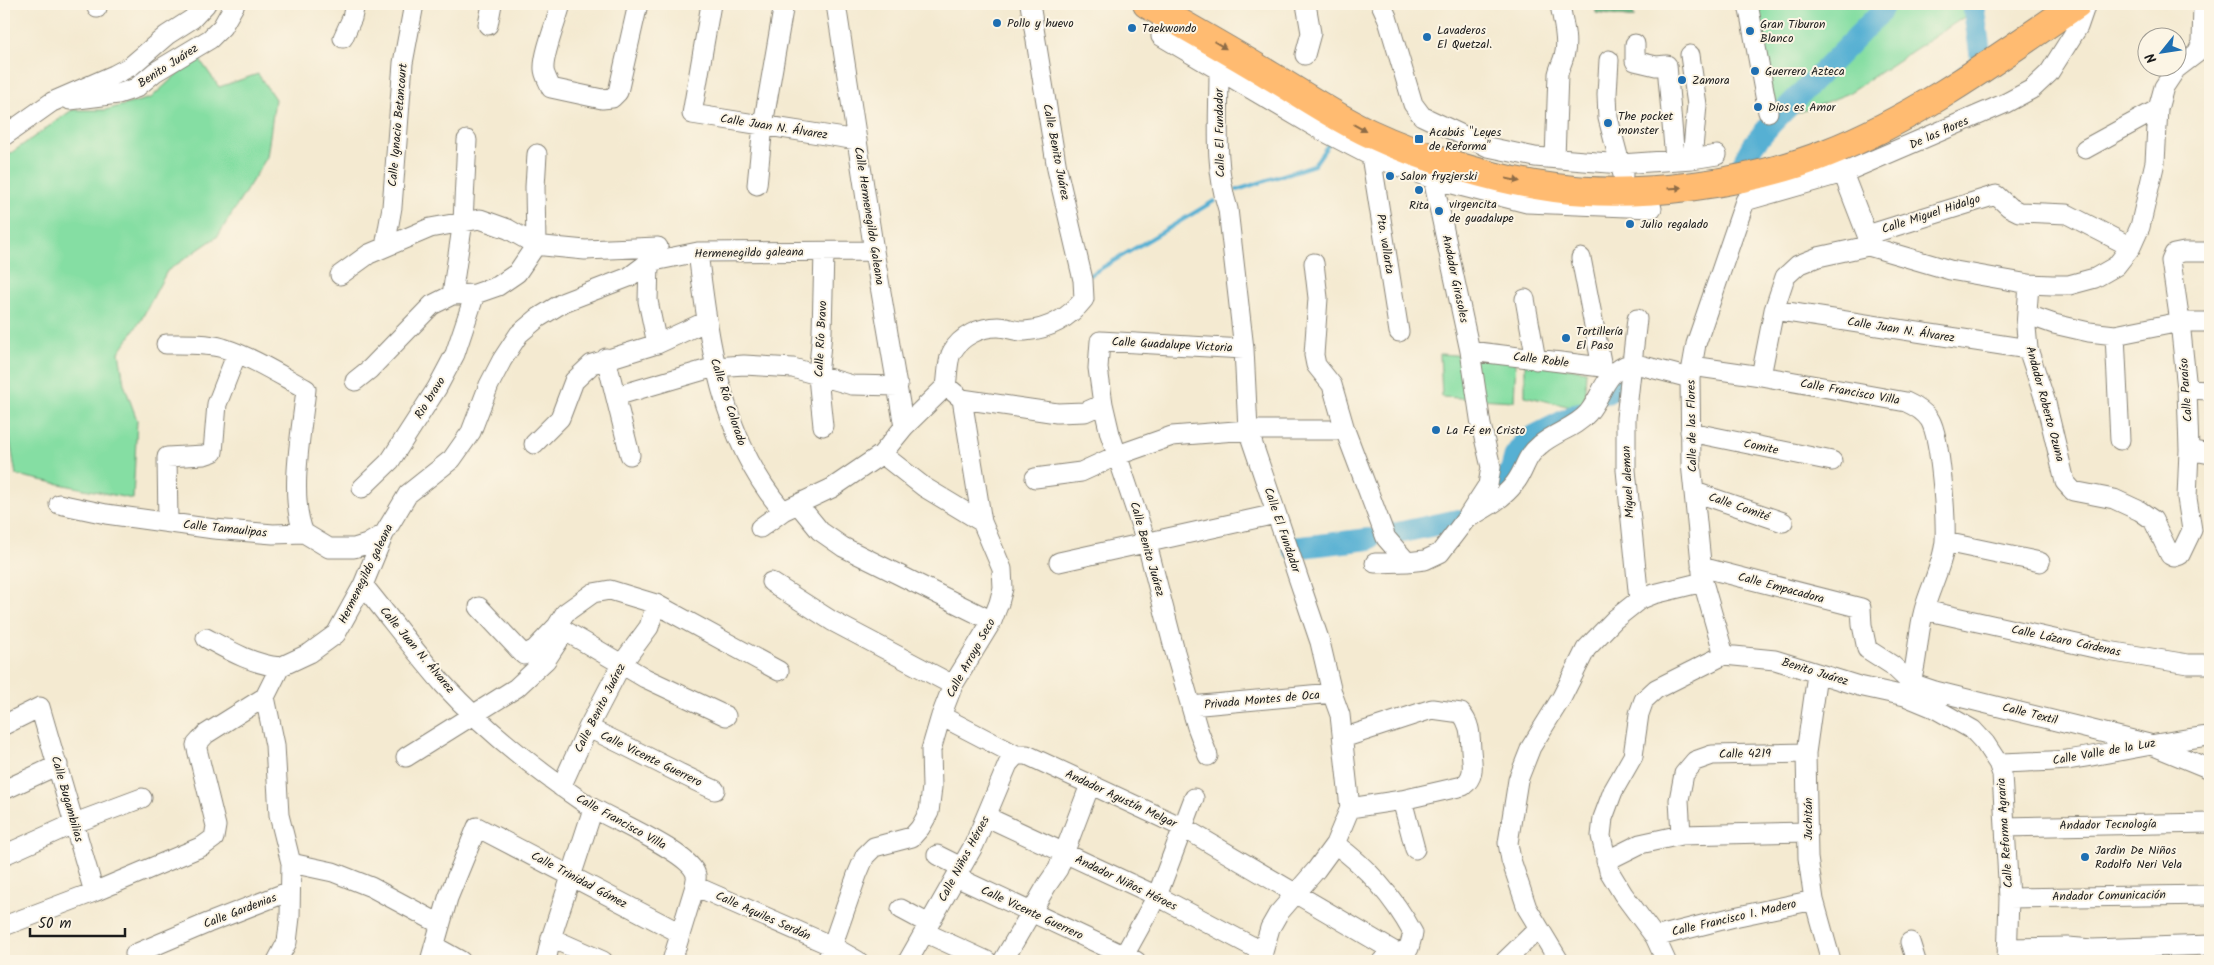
<svg xmlns="http://www.w3.org/2000/svg" width="2214" height="965" viewBox="0 0 2214 965" font-family="Kalam,sans-serif">
<style>
.green{fill:#85dea3;stroke:#507d60}
.forest{fill:#6cbd89;stroke:#446c52}
.lines{fill:none;stroke-linecap:round;stroke-linejoin:round}
.stream{stroke:#56b0d3;stroke-width:4}
.river{stroke:#56b0d3;stroke-width:22}
.minor-casing{stroke:#888376;stroke-width:21}
.highway-casing{stroke:#888376;stroke-width:30}
.minor{stroke:#fff;stroke-width:19}
.highway{stroke:#ffbb71;stroke-width:28}
.oneway{fill:#8e6c46}
.poi-dot{fill:#1f6fb2;stroke:#fcf5e5;stroke-width:2}
.labels{text-anchor:middle;dominant-baseline:central;stroke-width:4;stroke-linejoin:round;paint-order:stroke}
.poi-label{font-size:12px;fill:#1c1c1c;stroke:#fcf5e5;text-anchor:start}
.street-label{font-size:12px;fill:#1c1c1c;stroke:#fcf5e5}
</style>
<rect width="100%" height="100%" fill="#fcf5e5"/>
<filter id="ink" filterUnits="userSpaceOnUse"><feTurbulence type="fractalNoise" baseFrequency=".02" numOctaves="2"/><feDisplacementMap in="SourceGraphic" scale="10" xChannelSelector="R" yChannelSelector="G"/><feConvolveMatrix kernelMatrix="1 2 1 2 8 2 1 2 1" color-interpolation-filters="sRGB"/></filter>
<filter id="wash" filterUnits="userSpaceOnUse"><feTurbulence type="fractalNoise" baseFrequency=".0096" numOctaves="4" result="noise"/><feDisplacementMap in="SourceGraphic" scale="20" xChannelSelector="R" yChannelSelector="G"/><feGaussianBlur stdDeviation="1.12" result="paint"/><feColorMatrix in="noise" values="0 0 0 0 0 0 0 0 0 0 0 0 0 0 0 0 0 1.4 0 .05"/><feComposite in="paint" operator="in"/></filter>
<g filter="url(#wash)">
<rect width="100%" height="100%" fill="#f4ead1"/>
<path class="green" d="M1754,4H1984L1847,94L1772,123Z
M200,60L219,87L258,74L275,99L267,157L218,236L167,271L141,320L119,352L124,384L137,420L133,499L16,475L4,406V158L72,110H105L151,98L188,64Z
M1440,354L1516,359L1514,401L1442,397Z
M1525,361L1586,371L1584,410L1525,396Z"/>
<path class="forest" d="M1595,4H1632L1634,18L1596,13Z"/>
<g class="lines">
<path class="stream" d="M1237,190L1314,165L1330,142
M1090,275L1214,201"/>
<path class="river" d="M1966,75L1982,66L1973,4
M1738,172L1752,146L1772,123L1880,13L1884,4
M1607,393L1629,372
M1485,506L1492,500L1511,470L1515,455L1526,440L1579,413
M1393,534L1458,520
M1293,548L1369,539"/>
</g>
</g>
<g filter="url(#ink)">
<g class="lines">
<defs>
<path id="minor" d="M96,4L97,8
M561,4C557,20 543,54 544,69C544,75 549,82 551,88L602,99L612,98L618,92L638,4
M711,4L692,114L857,140
M836,4L874,251L904,427
M1381,4L1387,17L1413,104L1422,116L1488,147L1535,157L1621,164L1692,159L1717,155
M1748,4L1768,112
M1164,14L1161,36L1317,128L1371,156L1433,179L1527,203L1652,208
M488,25L492,4
M343,38L352,18L355,4
M1635,44V61L1656,66L1667,65L1675,160
M1305,55L1311,33L1306,4
M1690,55L1697,105L1692,159
M1609,60L1607,94L1608,118L1623,175
M1219,71C1219,117 1214,166 1228,209L1244,349L1248,430L1320,642L1332,693L1340,715L1350,808L1335,844L1316,870L1278,914L1270,928L1263,952L1262,961
M70,100L118,94L136,88L155,72L210,39L222,27L235,4
M4,136L52,102L114,75L131,66L167,35L192,19L206,4
M2085,149L2158,109
M1371,156L1399,332
M1555,158L1558,74C1560,66 1564,59 1565,52C1568,37 1562,19 1560,4
M1836,164L1843,173L1867,235L1868,246
M757,185L763,125L784,4
M1867,235L1996,195L2009,207L2019,212L2067,214L2131,247
M385,247L392,207L403,63L414,4
M698,252C709,343 721,439 783,511
M652,257L649,262L648,301L657,344
M1581,258L1602,367
M1314,263L1318,298L1314,355L1316,365L1332,385L1345,430L1386,538L1407,562
M340,275L369,254L430,228L480,219L508,229L536,245L544,246L585,250L658,247
M2029,284L2026,327L2028,349L2046,403L2065,482L2073,491L2114,499L2140,511L2153,520L2170,555L2174,557L2180,555L2192,530L2187,498L2189,450L2187,389L2180,322L2171,261L2174,254L2184,252H2210
M452,295L463,221L467,140
M1525,299L1536,360
M1774,310L2028,349
M2028,315L2054,324L2089,332L2115,335L2180,322H2210
M2115,335L2120,440
M166,344C185,344 205,343 223,348C252,357 280,375 306,389C302,429 288,497 304,533
M1470,351L1602,367L1610,374
M606,358L630,455
M1692,366L1761,376L1906,402C1915,406 1924,411 1930,420C1941,439 1946,518 1945,541C1943,564 1930,588 1924,610C1916,639 1919,669 1905,696
M1761,376L1774,310L1785,277L1798,265L1818,257L1868,246L1950,270L2029,284L2052,285H2069L2095,278L2116,266L2131,247L2140,227L2155,162L2158,109L2164,87L2176,69L2197,53L2202,43L2203,4
M355,381L370,369L432,305L452,295L475,294L498,286L517,273L536,245L535,187L537,154
M946,386C948,376 947,360 952,352C961,336 980,327 998,327C1007,327 1016,332 1025,331C1050,329 1069,318 1084,299L1083,280L1057,169L1030,4
M2187,389L2210,390
M616,396L715,367L744,365L793,368L852,385L898,386
M962,399L1057,413L1085,412L1103,404
M823,426L818,377L822,332L824,252
M1690,432L1832,461
M534,444L560,418L574,381L592,364L657,344L707,321
M2189,450L2210,454
M882,454L924,487L982,522
M1035,478L1081,472L1118,455L1172,436L1248,430H1345
M362,488L390,461L437,388L455,354L475,294
M1695,492L1783,522
M59,504L106,514L214,529L273,534L304,533L329,548H354L367,544L384,534
M798,504L820,531L843,547L992,621
M1470,517C1486,508 1504,498 1515,483C1526,469 1524,458 1540,445C1555,432 1575,428 1588,413C1605,392 1603,372 1632,363L1637,319
M168,522L167,457L204,455L213,452L217,404L237,353
M760,528L783,511L832,488L882,454L904,427L946,386
M1945,542L2040,562
M1059,562L1276,514
M1375,563L1407,562L1425,560L1440,553L1466,519L1488,485L1491,467L1481,425L1470,351L1433,179
M1701,567L1861,608L1862,625L1867,649L1892,665L1911,683L1935,691L2149,744L2210,769
M771,582L832,621L953,685
M363,585C390,618 416,653 444,685C486,731 535,769 586,804C609,819 691,852 696,875C697,878 695,883 695,886L672,961
M1639,600L1626,470V418L1632,363L1690,378
M479,607L524,655L535,649L557,626L645,678L726,716
M1924,610L2108,651L2188,664H2210
M557,626L565,613L593,593L610,590L656,604L779,671
M206,638C230,651 252,664 280,667
M1724,655L1703,582L1691,463L1690,378L1696,344L1745,201L1843,173L2006,103L2032,89L2049,73L2078,27L2086,4
M1724,655L1775,660L1859,686L1905,696L1934,708L1973,730L1985,743L1998,763L2002,774L2009,898L2007,961
M1817,674L1806,753L1808,858L1814,900L1831,961
M265,697L275,745L279,815L291,863L290,917L287,942L277,961
M1191,706L1332,693
M941,716L1016,755H1027L1184,828L1397,953
M4,725L40,707L94,892
M588,728C631,747 672,771 715,790
M1343,738L1432,709L1461,713C1471,725 1470,735 1471,750C1472,764 1476,776 1463,786L1402,800L1350,808
M1208,756L1197,727L1175,652L1147,544L1110,434L1103,404L1098,368L1100,341L1244,349
M406,757L516,688L546,660L565,631
M1998,763C2021,762 2044,762 2067,760C2115,753 2162,741 2210,736
M561,787L588,728L621,665L649,627L656,604
M4,790L58,765
M1402,800L1415,849
M987,817L1157,896L1263,952
M2005,827L2210,823
M1681,835L1679,800L1684,774L1695,761L1712,755L1806,753
M1335,844C1367,867 1394,898 1413,933L1409,948L1382,961
M4,855L75,823L142,798
M937,855L961,867
M1606,861L1640,844L1681,835L1808,832
M291,863L333,872L371,887L440,924
M956,877L1136,961
M695,886L832,946L858,961
M2009,898L2210,895
M901,909L929,924
M4,926L94,892L203,846L214,838L216,826L196,745L206,734L265,697L280,667L310,653L336,634L363,585L384,534L408,494L452,459L471,432L489,385L502,360L519,334L538,318L564,302L629,277L649,262L698,252L874,251
M924,932L987,961
M1655,937L1734,917L1814,900
M551,938L603,961
M1910,942L1916,961
M434,946L461,961
M2007,948L2068,947L2092,949L2210,945
M135,954L208,923L290,891
M430,961L448,898L477,827L680,933
M546,961L551,938L593,809
M827,961L857,875L865,856L874,847L912,837L920,828L929,812L932,787L931,750L941,716L953,685L992,621L999,603L1003,588L1002,569L982,522L962,399L946,386
M908,961L974,845L1008,764L1016,755
M1003,961L1047,885L1058,869L1090,785
M1121,961L1157,896L1194,798
M1505,961L1538,929
M1559,961L1527,908L1511,860L1508,843L1518,780L1531,747L1562,697L1586,649L1615,619L1639,600L1654,594L1703,582
M1666,961L1655,937L1623,894L1609,871L1601,836L1603,818L1613,791L1633,756L1639,714L1644,700L1656,689L1724,655"/>
<path id="highway" d="M1147,4C1189,28 1230,51 1271,76C1303,95 1335,117 1369,133C1420,157 1498,181 1555,188C1637,199 1750,184 1827,153C1918,117 1997,59 2077,4"/>
</defs>
<use href="#minor" class="minor-casing"/>
<use href="#highway" class="highway-casing"/>
<use href="#minor" class="minor"/>
<use href="#highway" class="highway"/>
</g>
<defs><path id="oneway-solid" d="M-6-.8H1V-3.2L6.5 0L1 3.2V.8H-6Z" transform="scale(1.25)"/></defs>
<g class="oneway">
<use href="#oneway-solid" transform="translate(1220 45) rotate(31)"/>
<use href="#oneway-solid" transform="translate(1360 128) rotate(29)"/>
<use href="#oneway-solid" transform="translate(1513 180) rotate(12)"/>
<use href="#oneway-solid" transform="translate(1675 188) rotate(-4)"/>
</g>
</g>
<g class="poi-dot">
<circle cx="997" cy="23" r="5"/>
<circle cx="1132" cy="28" r="5"/>
<circle cx="1750" cy="31" r="5"/>
<circle cx="1427" cy="37" r="5"/>
<circle cx="1755" cy="71" r="5"/>
<circle cx="1682" cy="80" r="5"/>
<circle cx="1758" cy="107" r="5"/>
<circle cx="1608" cy="123" r="5"/>
<rect x="1414" y="134" width="10" height="10" rx="2.5"/>
<circle cx="1390" cy="176" r="5"/>
<circle cx="1419" cy="190" r="5"/>
<circle cx="1439" cy="211" r="5"/>
<circle cx="1630" cy="224" r="5"/>
<circle cx="1566" cy="338" r="5"/>
<circle cx="1436" cy="430" r="5"/>
<circle cx="2085" cy="857" r="5"/>
</g>
<g class="labels">
<g class="poi-label">
<text x="1007" y="23">Pollo y huevo</text>
<text x="1760" y="24">Gran Tiburon<tspan x="1760" dy="14">Blanco</tspan></text>
<text x="1142" y="28">Taekwondo</text>
<text x="1437" y="30">Lavaderos<tspan x="1437" dy="14">El Quetzal.</tspan></text>
<text x="1765" y="71">Guerrero Azteca</text>
<text x="1692" y="80">Zamora</text>
<text x="1768" y="107">Dios es Amor</text>
<text x="1618" y="116">The pocket<tspan x="1618" dy="14">monster</tspan></text>
<text x="1429" y="132">Acabús "Leyes<tspan x="1429" dy="14">de Reforma"</tspan></text>
<text x="1400" y="176">Salon fryzjerski</text>
<text x="1449" y="204">virgencita<tspan x="1449" dy="14">de guadalupe</tspan></text>
<text x="1419" y="205" text-anchor="middle">Rita</text>
<text x="1640" y="224">Julio regalado</text>
<text x="1576" y="331">Tortillería<tspan x="1576" dy="14">El Paso</tspan></text>
<text x="1446" y="430">La Fé en Cristo</text>
<text x="2095" y="850">Jardin De Niños<tspan x="2095" dy="14">Rodolfo Neri Vela</tspan></text>
</g>
<g class="street-label">
<text transform="translate(168 66) rotate(-33)">Benito Juárez</text>
<text transform="translate(398 125) rotate(-85)">Calle Ignacio Betancourt</text>
<text transform="translate(774 127) rotate(9)">Calle Juan N. Álvarez</text>
<text transform="translate(1220 133) rotate(-91)">Calle El Fundador</text>
<text transform="translate(1939 133) rotate(-24)">De las flores</text>
<text transform="translate(1056 152) rotate(79)">Calle Benito Juárez</text>
<text transform="translate(1931 214) rotate(-18)">Calle Miguel Hidalgo</text>
<text transform="translate(869 216) rotate(81)">Calle Hermenegildo Galeana</text>
<text transform="translate(1385 244) rotate(81)">Pto. vallarta</text>
<text transform="translate(749 253) rotate(-1)">Hermenegildo galeana</text>
<text transform="translate(1455 279) rotate(78)">Andador Girasoles</text>
<text transform="translate(1901 330) rotate(9)">Calle Juan N. Álvarez</text>
<text transform="translate(821 339) rotate(-87)">Calle Río Bravo</text>
<text transform="translate(1172 345) rotate(3)">Calle Guadalupe Victoria</text>
<text transform="translate(1541 360) rotate(7)">Calle Roble</text>
<text transform="translate(2186 390) rotate(-94)">Calle Paraíso</text>
<text transform="translate(1850 392) rotate(10)">Calle Francisco Villa</text>
<text transform="translate(430 398) rotate(-58)">Rio bravo</text>
<text transform="translate(728 402) rotate(72)">Calle Río Colorado</text>
<text transform="translate(2045 404) rotate(75)">Andador Roberto Ozuna</text>
<text transform="translate(1692 426) rotate(-91)">Calle de las Flores</text>
<text transform="translate(1761 447) rotate(12)">Comite</text>
<text transform="translate(1628 482) rotate(-93)">Miguel aleman</text>
<text transform="translate(1739 507) rotate(19)">Calle Comité</text>
<text transform="translate(225 529) rotate(6)">Calle Tamaulipas</text>
<text transform="translate(1282 530) rotate(71)">Calle El Fundador</text>
<text transform="translate(1147 549) rotate(74)">Calle Benito Juárez</text>
<text transform="translate(366 574) rotate(-64)">Hermenegildo galeana</text>
<text transform="translate(1781 588) rotate(15)">Calle Empacadora</text>
<text transform="translate(2066 641) rotate(12)">Calle Lázaro Cárdenas</text>
<text transform="translate(417 650) rotate(50)">Calle Juan N. Álvarez</text>
<text transform="translate(971 658) rotate(-61)">Calle Arroyo Seco</text>
<text transform="translate(1815 672) rotate(17)">Benito Juárez</text>
<text transform="translate(1262 700) rotate(-5)">Privada Montes de Oca</text>
<text transform="translate(600 708) rotate(-63)">Calle Benito Juárez</text>
<text transform="translate(2030 714) rotate(14)">Calle Textil</text>
<text transform="translate(2104 752) rotate(-10)">Calle Valle de la Luz</text>
<text transform="translate(1745 754) rotate(-1)">Calle 4219</text>
<text transform="translate(651 759) rotate(26)">Calle Vicente Guerrero</text>
<text transform="translate(67 799) rotate(74)">Calle Bugambilias</text>
<text transform="translate(1121 799) rotate(25)">Andador Agustín Melgar</text>
<text transform="translate(1808 819) rotate(-90)">Juchitán</text>
<text transform="translate(621 822) rotate(29)">Calle Francisco Villa</text>
<text transform="translate(2108 825) rotate(-1)">Andador Tecnología</text>
<text transform="translate(2005 833) rotate(-94)">Calle Reforma Agraria</text>
<text transform="translate(964 859) rotate(-62)">Calle Niños Héroes</text>
<text transform="translate(579 880) rotate(28)">Calle Trinidad Gómez</text>
<text transform="translate(1126 883) rotate(26)">Andador Niños Héroes</text>
<text transform="translate(2109 896) rotate(-1)">Andador Comunicación</text>
<text transform="translate(240 911) rotate(-21)">Calle Gardenias</text>
<text transform="translate(1032 913) rotate(25)">Calle Vicente Guerrero</text>
<text transform="translate(763 916) rotate(24)">Calle Aquiles Serdán</text>
<text transform="translate(1734 918) rotate(-13)">Calle Francisco I. Madero</text>
</g>
</g>
<rect width="2214" height="965" fill="none" stroke="#fcf5e5" stroke-width="20"/>
<g transform="translate(2162 52) rotate(240)"><circle r="24" fill="#fcf5e5" stroke="#a29e95"/>
<path d="M0-4L9 19L0 12L-9 19Z" fill="#1f6fb2"/>
<text y="-8" font-size="14" font-weight="bold" text-anchor="middle" fill="#1c1c1c">N</text>
</g>
<path d="M30 928v8h95v-8" fill="none" stroke="#1c1c1c" stroke-width="2.5"/>
<text x="38" y="928" font-size="15" fill="#1c1c1c" stroke="#fcf5e5" stroke-width="4" paint-order="stroke">50 m</text>
</svg>
